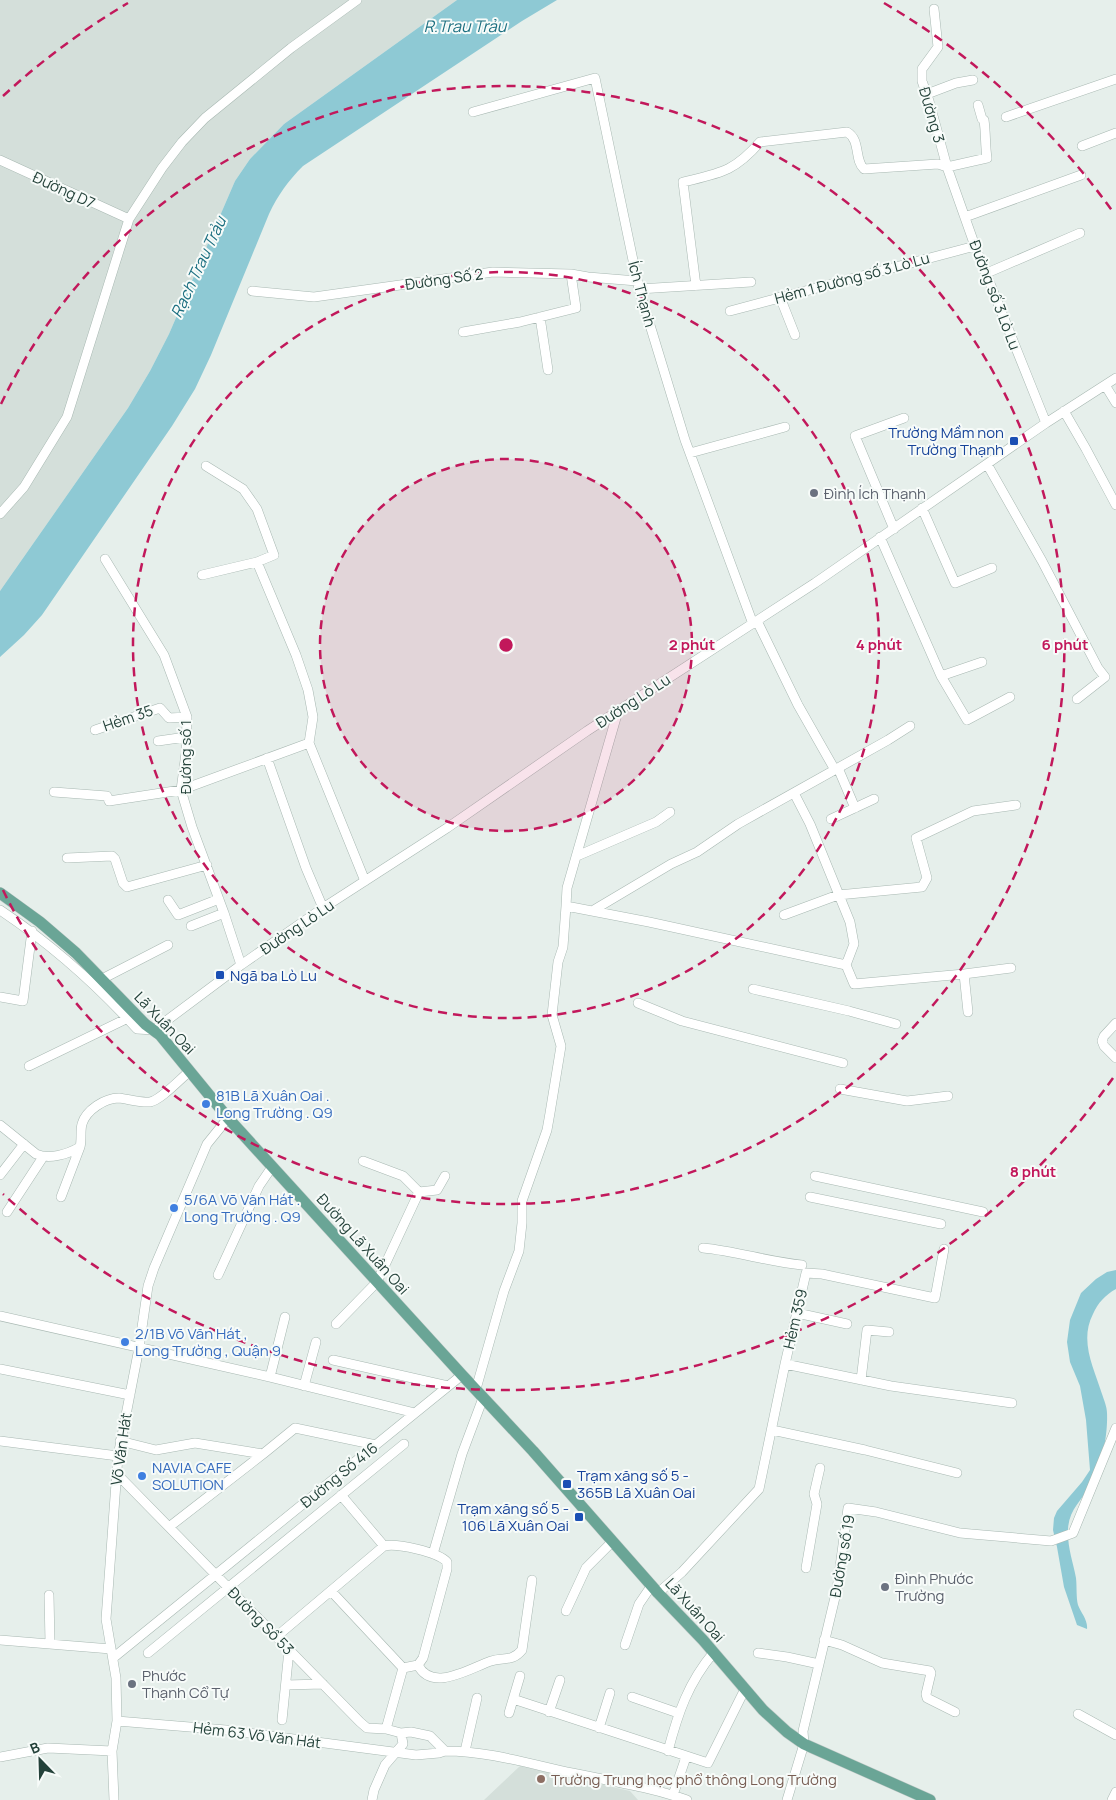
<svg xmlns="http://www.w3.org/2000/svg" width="1116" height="1800" viewBox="0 0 1116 1800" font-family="Manrope,sans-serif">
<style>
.built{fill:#d4dfda}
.water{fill:#8ec9d4}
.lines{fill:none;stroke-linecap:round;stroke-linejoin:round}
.minor-casing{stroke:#a8b8b2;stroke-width:10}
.major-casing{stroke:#c2cac8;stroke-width:12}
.minor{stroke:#fff;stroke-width:9}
.major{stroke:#6aa596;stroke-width:11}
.ring{fill:none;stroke:#c2185b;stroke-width:2.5;stroke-dasharray:9 6}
.transit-dot{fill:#1a4fb4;stroke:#f7fbf9;stroke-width:2}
.worship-dot{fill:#6b7280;stroke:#f7fbf9;stroke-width:2}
.shop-dot{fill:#3f7fe0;stroke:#f7fbf9;stroke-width:2}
.education-dot{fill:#8d6e63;stroke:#f7fbf9;stroke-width:2}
.labels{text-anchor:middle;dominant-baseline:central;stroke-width:4;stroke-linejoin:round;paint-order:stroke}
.street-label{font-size:15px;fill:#24423a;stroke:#f7fbf9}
.transit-label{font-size:15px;fill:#164399;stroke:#f7fbf9;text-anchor:end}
.worship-label{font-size:15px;fill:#5b616d;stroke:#f7fbf9;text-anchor:start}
.shop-label{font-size:15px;fill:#366cbe;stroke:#f7fbf9;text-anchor:start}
.education-label{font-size:15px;fill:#785e54;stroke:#f7fbf9;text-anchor:start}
.water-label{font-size:16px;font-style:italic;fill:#1c6f80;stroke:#f7fbf9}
.centre{fill:#c2185b;stroke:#f7fbf9;stroke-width:2.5}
.ring-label{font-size:15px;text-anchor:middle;font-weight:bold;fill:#c2185b;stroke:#f7fbf9;stroke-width:4;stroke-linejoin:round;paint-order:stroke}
</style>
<rect width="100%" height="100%" fill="#e6efeb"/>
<path class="built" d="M0,0H457L284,124L250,159L235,181L169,334L150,371L128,408L0,591Z
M520,1766L630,1791L638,1800H484Z"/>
<path class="water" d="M457,0H557L522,21L303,166C288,181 278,195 269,214L211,355L195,389L172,426L42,615L24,635L0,657V591L128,408L150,371L169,334L235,181L250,159L284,124Z
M1116,1270V1289C1105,1295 1098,1303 1093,1314C1079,1341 1094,1368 1102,1394C1104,1400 1107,1407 1107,1413C1108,1434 1102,1468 1090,1486C1081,1501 1069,1510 1068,1529C1067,1546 1073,1562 1076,1578C1077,1587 1076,1597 1078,1605C1081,1613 1088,1620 1087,1629L1077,1625L1064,1587L1057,1547L1053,1530L1054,1518L1057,1511L1082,1482L1090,1470L1086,1420L1080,1386L1070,1362L1067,1342L1070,1320L1081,1293L1096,1279L1107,1272Z"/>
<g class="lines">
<defs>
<path id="minor" d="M934,9L938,47L922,69V81L929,101L947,167L975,246L1046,423
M927,94L956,83L973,80
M473,112L595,78L639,289L685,440L753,624
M1006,117L1116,79
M1082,146L1116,133
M0,160L129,219
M947,167L987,158C985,145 986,134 984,120L982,119L978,105
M965,217L1081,175
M987,273L1080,233
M696,286L683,182C720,173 734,172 760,142L847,132C861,140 854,160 864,169L938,164L947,167
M639,289L751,282
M252,291L314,297L493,272L571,274L588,277L637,281
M780,297L795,335
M730,311L975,246
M540,317L548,370
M463,332L520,322L576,308L571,274
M1105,385L1116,403
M1064,411L1086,449L1116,505
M690,453L785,427
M987,464L1042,561L1098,668L1105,677L1077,699
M206,466L243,489L257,509L274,555L257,562L296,655L308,690L313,717L309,743L365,881
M922,508L955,583L992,568
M0,514L24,487L67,417L129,219L162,168L182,142L205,118L291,48L357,0
M894,529L855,436L904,418
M880,537L941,676L967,720L1010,697
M105,559L164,655L187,717L186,753L181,790L192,827L224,913L241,965
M202,575L257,562
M757,621L798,705L835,770
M941,676L982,662
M618,711L567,888L566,906L649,922L846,965L854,984L964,974L1011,968
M95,730L160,708L169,718L187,717
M158,741L186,737
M267,758L306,868L323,908
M838,768L855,808
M54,792L107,796L109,801L181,790L309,743
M794,793L810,824L850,922L854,944L846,965
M831,819L874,799
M577,856L656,822L670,812
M67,858L112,856L115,859L123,883L127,887L207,865
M168,900L178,915L219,899
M0,910C51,944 96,984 137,1029L154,1030L241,965L323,908L447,828L587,731L815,583L1046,423L1116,378
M592,911L671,864L697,852L738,824L888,740L910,726
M784,915L838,895L922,887L927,878L916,838L973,811L1016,805
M191,926L224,913
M964,974L968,1012
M102,979L168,945
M753,989L849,1011L896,1024
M0,997L23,1001L32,931
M638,1003L682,1021L843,1063
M1116,1023L1104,1036L1102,1041L1104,1046L1116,1058
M29,1066L128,1018
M840,1089L907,1101L948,1096
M0,1125L36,1154C49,1160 68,1154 80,1147C82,1139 80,1131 82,1124C86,1110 105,1098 119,1098C128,1099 140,1103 150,1102C161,1100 181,1078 190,1071
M0,1175L24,1144
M815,1176L983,1212
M419,1192L437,1190L445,1176
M61,1197L80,1147
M810,1197L941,1224
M7,1212L43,1157
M703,1248C736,1251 769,1262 802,1265
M218,1275L259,1186L272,1167
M797,1313L847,1324
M0,1316L270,1377L415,1413
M336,1324L377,1282L419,1192L403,1176L363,1161
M333,1360L448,1386
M785,1364L891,1386L1012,1403
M0,1369L130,1395
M270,1377L285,1317
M861,1380L867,1330L889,1332
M304,1386L316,1342
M476,1389L504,1291L519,1251L522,1223V1201L547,1130L550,1113L561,1046L552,1015L558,962L563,947L566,906
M772,1430L865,1450L957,1473
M0,1441L118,1456
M120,1441L156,1450L195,1443L263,1454L295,1428L376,1445
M117,1474L360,1722L367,1728L386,1729L401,1733L403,1744L385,1765L374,1790L372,1800
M341,1495L384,1546
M169,1527L263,1454
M433,1554L462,1454L483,1398
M806,1568L817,1504L814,1494L820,1468
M331,1591L403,1668
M658,1593L682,1572L759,1489L785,1364L806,1273L822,1274L935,1298L944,1249
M49,1595L50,1643
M566,1611L586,1568L613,1541
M276,1637L384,1546C397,1543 438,1552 447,1562V1569L423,1658L418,1665L403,1668
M0,1640L111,1649
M824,1640L842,1645L882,1663L930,1671L931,1673L926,1694L927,1698L955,1712
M625,1645L639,1604L652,1585
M148,1653L404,1444
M758,1653L787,1657L819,1664
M113,1658L462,1375
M418,1665C432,1693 470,1668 491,1661C504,1657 512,1662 522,1650L532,1580
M286,1685L323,1684
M632,1697L678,1713
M513,1699L708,1763L745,1689
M549,1712L560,1680
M509,1713L520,1676
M1078,1714L1116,1735
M282,1720L289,1650
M117,1721L226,1730L416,1755L439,1753L445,1751
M599,1728L610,1693
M386,1729L403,1668
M401,1733L411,1732L430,1736L445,1751C488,1751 530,1764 572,1773C610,1781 650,1787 687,1800
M465,1751L477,1698
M668,1751C678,1713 688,1683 714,1652
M0,1757L48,1748L112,1751
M673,1795L686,1757
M114,1800L112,1751L117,1721L116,1678L106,1619L118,1456L139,1348L148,1286L154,1268L207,1144L228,1118
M787,1800L804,1744L803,1731L837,1589L848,1508L876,1512L960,1533L1051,1541L1073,1533L1116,1428
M1112,1800L1116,1792"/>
<path id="major" d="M0,893L40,922L76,953L145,1024L160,1035L228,1118L462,1375L533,1451L658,1593L703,1640L763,1710L787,1732L804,1744L930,1800"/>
</defs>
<use href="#minor" class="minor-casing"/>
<use href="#major" class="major-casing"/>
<use href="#minor" class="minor"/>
<use href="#major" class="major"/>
</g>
<circle cx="506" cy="645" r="186" fill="#c2185b" fill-opacity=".12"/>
<g class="ring">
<circle cx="506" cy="645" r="186"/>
<circle cx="506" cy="645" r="373"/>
<path d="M1 404A559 559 0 1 1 1 886"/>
<path d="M1113 1078A745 745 0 0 1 3 1194M3 96A745 745 0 0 1 128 3M884 3A745 745 0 0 1 1113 212"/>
</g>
<g class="transit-dot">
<rect x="1009" y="436" width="10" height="10" rx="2.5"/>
<rect x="215" y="970" width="10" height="10" rx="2.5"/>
<rect x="562" y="1479" width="10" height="10" rx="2.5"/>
<rect x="574" y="1512" width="10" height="10" rx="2.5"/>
</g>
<g class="worship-dot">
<circle cx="814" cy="493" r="5"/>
<circle cx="885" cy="1587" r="5"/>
<circle cx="132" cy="1684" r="5"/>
</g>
<g class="shop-dot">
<circle cx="206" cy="1104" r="5"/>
<circle cx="174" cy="1208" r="5"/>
<circle cx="125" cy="1342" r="5"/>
<circle cx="142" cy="1476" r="5"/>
</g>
<circle class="education-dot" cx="541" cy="1779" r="5"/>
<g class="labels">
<g class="street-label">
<text transform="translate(932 115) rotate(74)">Đường 3</text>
<text transform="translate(64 190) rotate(25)">Đường D7</text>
<text transform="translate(852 278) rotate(-15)">Hẻm 1 Đường số 3 Lò Lu</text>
<text transform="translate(444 279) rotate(-8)">Đường Số 2</text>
<text transform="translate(642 294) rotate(75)">Ích Thạnh</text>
<text transform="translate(995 295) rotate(69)">Đường số 3 Lò Lu</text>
<text transform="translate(633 701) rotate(-33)">Đường Lò Lu</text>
<text transform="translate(128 718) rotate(-19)">Hẻm 35</text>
<text transform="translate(185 757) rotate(-90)">Đường số 1</text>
<text transform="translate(297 927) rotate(-34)">Đường Lò Lu</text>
<text transform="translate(165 1023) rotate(46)">Lã Xuân Oai</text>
<text transform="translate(363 1244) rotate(48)">Đường Lã Xuân Oai</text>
<text transform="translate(795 1319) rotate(-77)">Hẻm 359</text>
<text transform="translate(121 1449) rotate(-82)">Võ Văn Hát</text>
<text transform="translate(339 1475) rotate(-39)">Đường Số 416</text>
<text transform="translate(842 1556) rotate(-80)">Đường số 19</text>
<text transform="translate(695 1610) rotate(48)">Lã Xuân Oai</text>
<text transform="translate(261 1621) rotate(46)">Đường Số 53</text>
<text transform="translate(257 1735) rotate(7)">Hẻm 63 Võ Văn Hát</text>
</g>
<g class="transit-label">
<text x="1004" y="432">Trường Mầm non<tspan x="1004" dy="17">Trường Thạnh</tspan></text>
<text x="230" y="975" text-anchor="start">Ngã ba Lò Lu</text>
<text x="577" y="1475" text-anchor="start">Trạm xăng số 5 -<tspan x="577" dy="17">365B Lã Xuân Oai</tspan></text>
<text x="569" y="1508">Trạm xăng số 5 -<tspan x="569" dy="17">106 Lã Xuân Oai</tspan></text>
</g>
<g class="worship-label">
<text x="824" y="493">Đình Ích Thạnh</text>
<text x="895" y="1578">Đình Phước<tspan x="895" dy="17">Trường</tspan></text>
<text x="142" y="1675">Phước<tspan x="142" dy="17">Thạnh Cổ Tự</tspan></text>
</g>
<g class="shop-label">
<text x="216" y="1095">81B Lã Xuân Oai .<tspan x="216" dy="17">Long Trường . Q9</tspan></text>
<text x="184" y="1199">5/6A Võ Văn Hát .<tspan x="184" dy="17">Long Trường . Q9</tspan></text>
<text x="135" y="1333">2/1B Võ Văn Hát ,<tspan x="135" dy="17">Long Trường , Quận 9</tspan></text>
<text x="152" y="1467">NAVIA CAFE<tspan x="152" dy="17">SOLUTION</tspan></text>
</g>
<g class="education-label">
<text x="551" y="1779">Trường Trung học phổ thông Long Trường</text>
</g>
<g class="water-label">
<text x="465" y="26">R.Trau Trảu</text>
<text transform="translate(198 267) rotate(-65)">Rạch Trau Trảu</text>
</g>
</g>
<circle cx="506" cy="645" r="8" class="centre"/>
<g class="ring-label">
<text x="692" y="650">2 phút</text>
<text x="879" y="650">4 phút</text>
<text x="1065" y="650">6 phút</text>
<text x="1033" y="1177">8 phút</text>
</g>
<g transform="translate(40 1760) rotate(337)" stroke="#f7fbf9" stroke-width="4" paint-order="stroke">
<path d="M0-4L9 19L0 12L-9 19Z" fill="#24423a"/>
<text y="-8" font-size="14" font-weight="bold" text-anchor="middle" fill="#24423a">B</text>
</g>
</svg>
